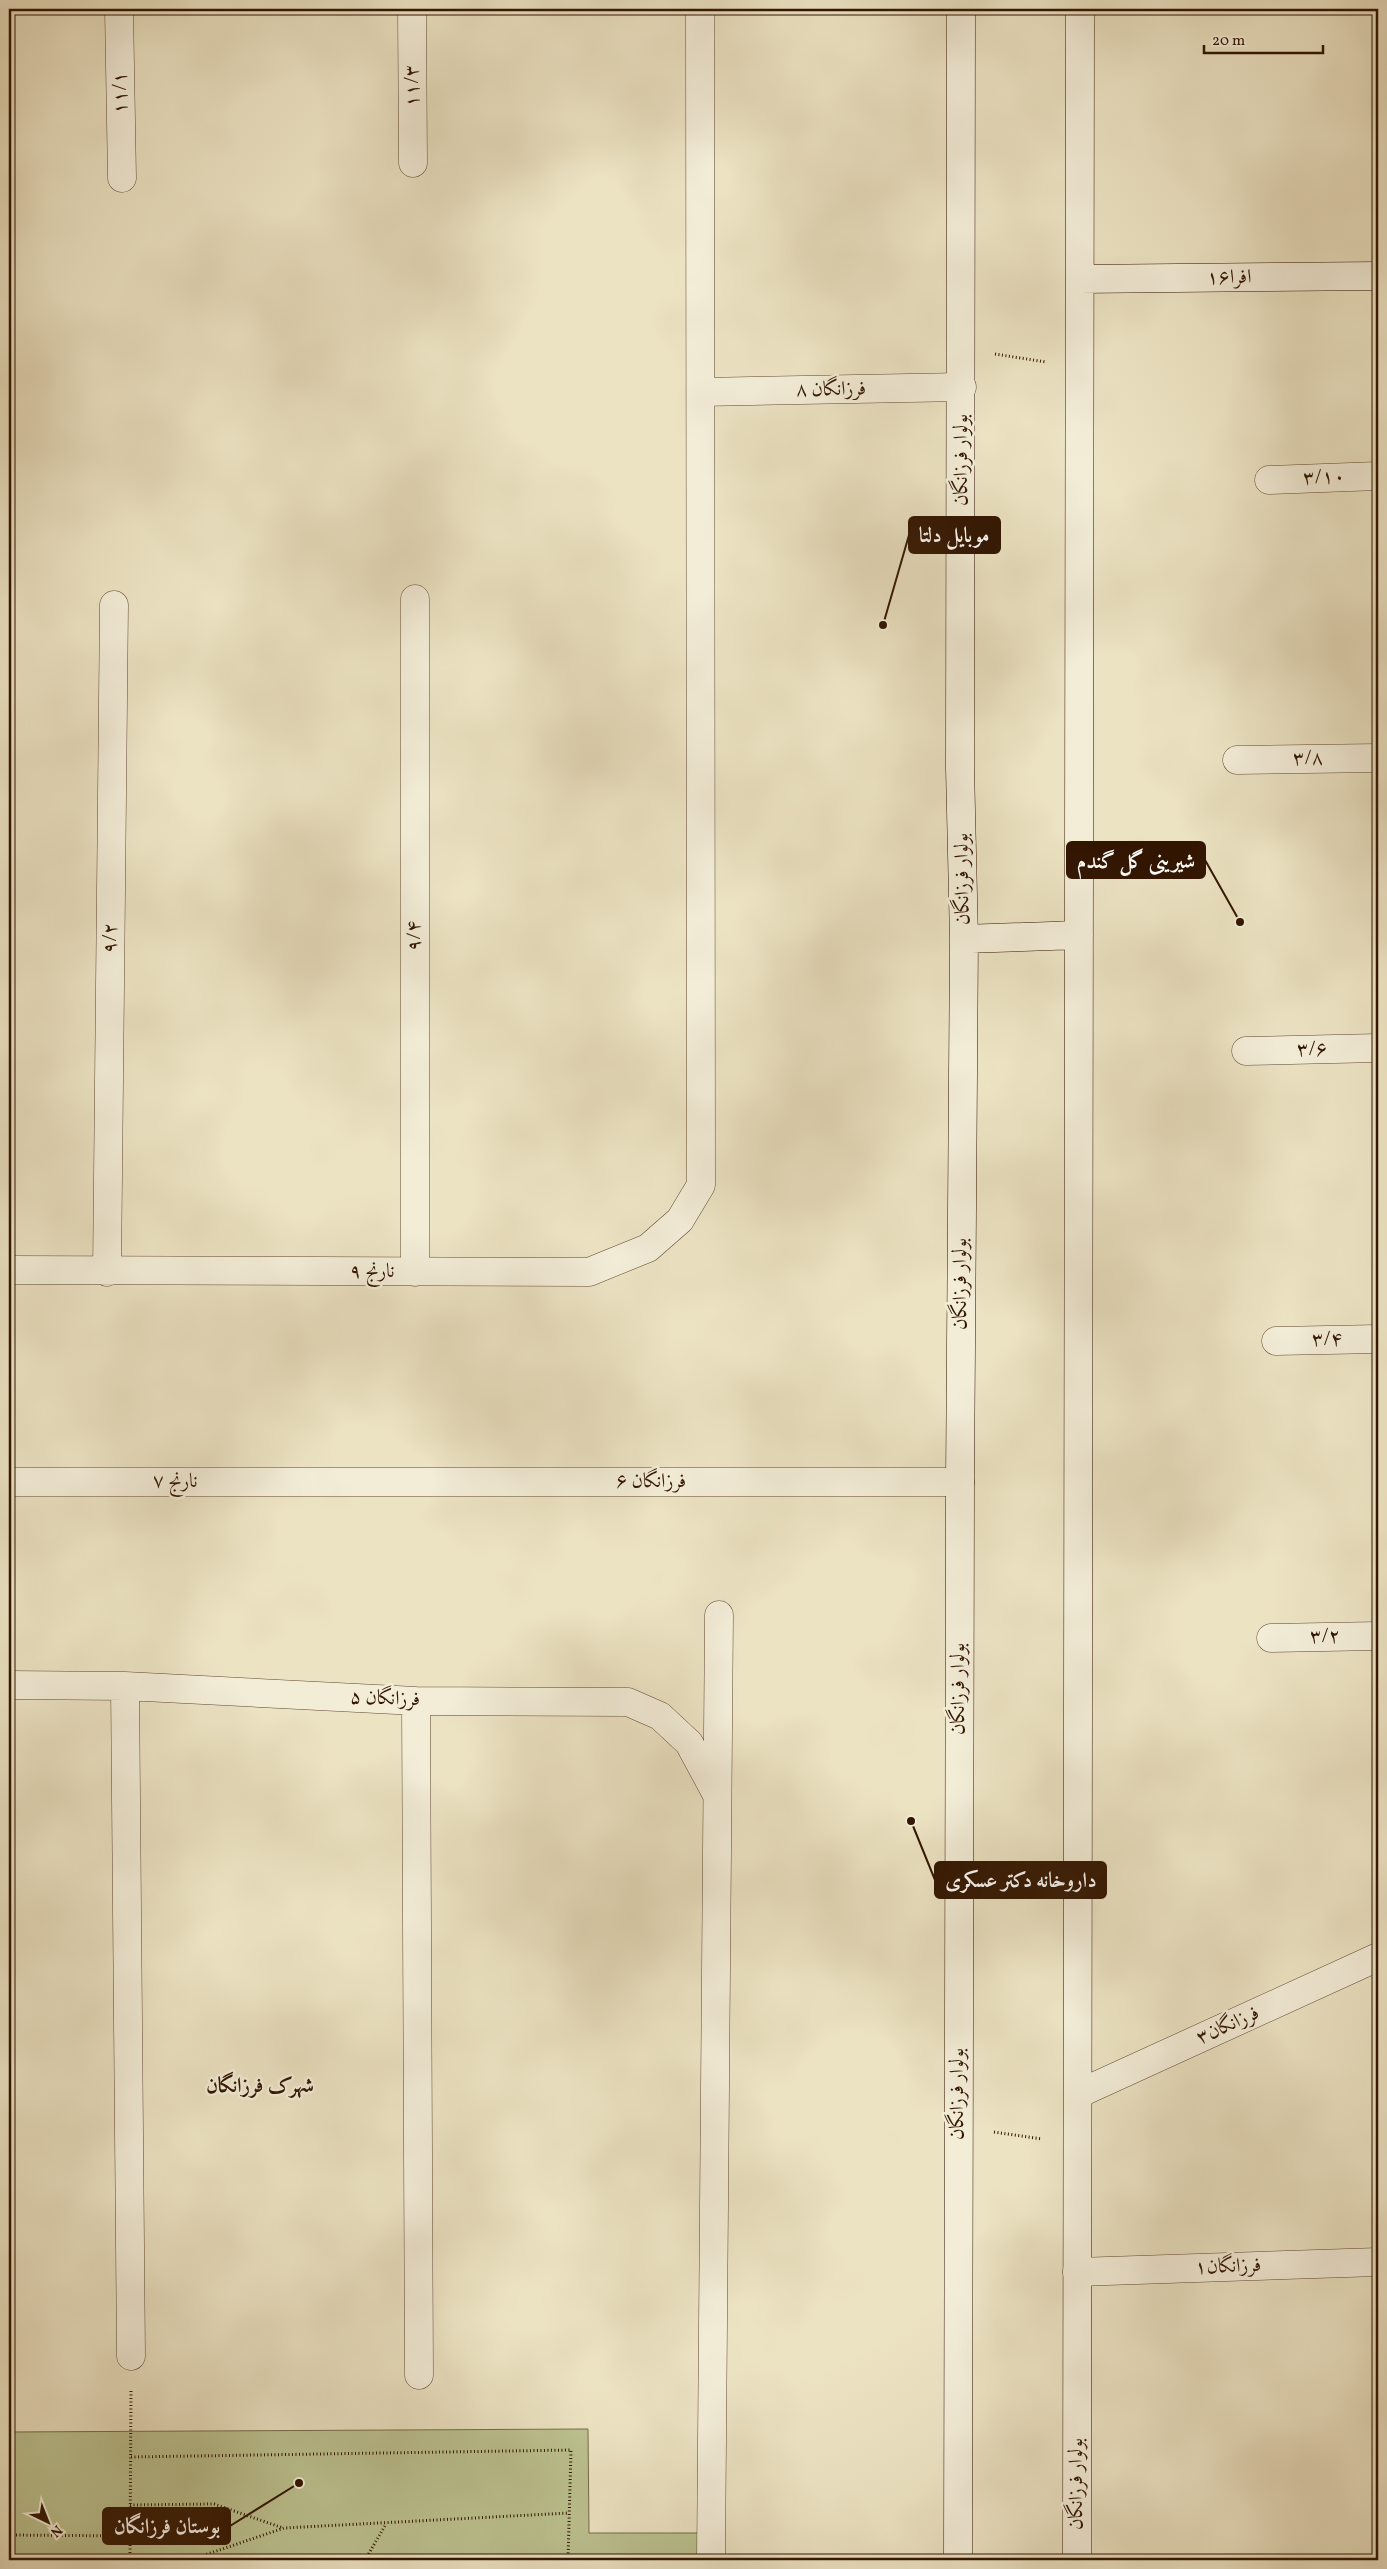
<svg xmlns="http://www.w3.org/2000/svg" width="1387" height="2569" viewBox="0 0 1387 2569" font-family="Vollkorn,Amiri,serif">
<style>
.green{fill:#bcc290;stroke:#766c48}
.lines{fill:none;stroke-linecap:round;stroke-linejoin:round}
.street-casing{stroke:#604832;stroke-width:29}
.secondary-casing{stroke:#311501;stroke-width:29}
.path{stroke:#311501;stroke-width:3;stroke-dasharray:1 2.5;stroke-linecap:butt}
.street{stroke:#f3edd8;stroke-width:28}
.secondary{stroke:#f3edd8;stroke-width:28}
.labels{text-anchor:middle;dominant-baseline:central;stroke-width:5;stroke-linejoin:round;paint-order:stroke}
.street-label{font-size:20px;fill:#311501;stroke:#f3edd8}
.neighbourhood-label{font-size:21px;font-weight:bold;fill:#311501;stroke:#f3edd8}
.leader{fill:none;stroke:#311501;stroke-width:2}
.callout-dot{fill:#311501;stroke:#f3edd8;stroke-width:2}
.callout{fill:#311501;stroke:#311501;stroke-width:2}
.callout-label{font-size:21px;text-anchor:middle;font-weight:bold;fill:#fff}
</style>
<rect width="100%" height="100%" fill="#ece3c3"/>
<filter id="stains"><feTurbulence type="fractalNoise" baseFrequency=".004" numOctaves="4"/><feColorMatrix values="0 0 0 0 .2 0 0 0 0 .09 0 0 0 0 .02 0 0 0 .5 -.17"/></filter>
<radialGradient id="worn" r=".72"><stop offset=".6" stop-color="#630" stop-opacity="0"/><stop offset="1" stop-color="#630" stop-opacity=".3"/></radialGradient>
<path class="green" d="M588,2429L589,2533H704V2560H9V2432Z"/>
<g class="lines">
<defs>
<path id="street" d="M119,9L122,178
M412,9L413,163
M701,392L962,387
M1269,480L1378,476
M1237,760L1378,758
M1246,1051L1378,1048
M9,1270L589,1272L648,1248L680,1220L701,1185L700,9
M107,1272L114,605
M415,1272V599
M1276,1341L1378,1339
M9,1482H960
M1271,1638L1378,1636
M9,1685L125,1686L416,1701L628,1702L660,1716L689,1743L716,1793
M125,1686L131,2356
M416,1701L419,2375
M1078,2094L1378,1957
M1077,2272L1378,2262
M711,2560L719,1615"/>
<path id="secondary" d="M1080,279L1378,276
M964,939L1079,935
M958,2560L960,1482L964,939L960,768L961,9
M1077,2560L1080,9"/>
</defs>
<use href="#street" class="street-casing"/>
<use href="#secondary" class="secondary-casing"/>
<path class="path" d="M995,354L1046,362
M994,2132L1042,2139
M131,2457L571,2450L568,2560
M130,2505L214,2504L283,2528
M9,2535L130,2536
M130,2560L131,2389
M190,2560L284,2528L569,2513
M365,2560L386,2524"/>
<use href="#street" class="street"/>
<use href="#secondary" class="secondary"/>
</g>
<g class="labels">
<g class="street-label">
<text transform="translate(413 86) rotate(-91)">۱۱/۳</text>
<text transform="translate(121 93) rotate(-91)">۱۱/۱</text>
<text transform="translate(1229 278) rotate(-1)">۱۶افرا</text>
<text transform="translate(831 390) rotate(-1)">فرزانگان ۸</text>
<text transform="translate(962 460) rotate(-90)">بولوار فرزانگان</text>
<text transform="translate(1324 478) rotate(-2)">۳/۱۰</text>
<text transform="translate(1308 759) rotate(-1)">۳/۸</text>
<text transform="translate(963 879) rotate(-91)">بولوار فرزانگان</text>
<text transform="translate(415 936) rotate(-90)">۹/۴</text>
<text transform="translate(111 938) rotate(-89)">۹/۲</text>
<text transform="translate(1312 1050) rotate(-1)">۳/۶</text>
<text x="372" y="1272">نارنج ۹</text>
<text transform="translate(961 1284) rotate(-90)">بولوار فرزانگان</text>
<text transform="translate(1327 1340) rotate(-1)">۳/۴</text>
<text x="175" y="1482">نارنج ۷</text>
<text x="651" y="1482">فرزانگان ۶</text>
<text transform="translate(1325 1637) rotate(-1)">۳/۲</text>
<text transform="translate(959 1689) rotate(-90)">بولوار فرزانگان</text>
<text transform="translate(385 1699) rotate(2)">فرزانگان ۵</text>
<text transform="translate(1228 2026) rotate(-24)">فرزانگان۳</text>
<text transform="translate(958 2094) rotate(-90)">بولوار فرزانگان</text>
<text transform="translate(1228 2267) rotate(-2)">فرزانگان۱</text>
<text transform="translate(1077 2484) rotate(-90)">بولوار فرزانگان</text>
</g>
<g class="neighbourhood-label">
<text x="260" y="2086">شهرک فرزانگان</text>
</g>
</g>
<path class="leader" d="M883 625L909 535M1240 922L1205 860M911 1821L935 1880M299 2483L230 2526"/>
<g class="callout-dot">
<circle cx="883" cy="625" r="5"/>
<circle cx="1240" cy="922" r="5"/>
<circle cx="911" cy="1821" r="5"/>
<circle cx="299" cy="2483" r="5"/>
</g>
<g class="callout">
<rect x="909" y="517" width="91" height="36" rx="5"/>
<rect x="1067" y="842" width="138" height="36" rx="5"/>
<rect x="935" y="1862" width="171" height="36" rx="5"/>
<rect x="103" y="2508" width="127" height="36" rx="5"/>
</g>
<g class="callout-label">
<text x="954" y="542">موبایل دلتا</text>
<text x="1136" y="868">شیرینی گل گندم</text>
<text x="1021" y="1887">داروخانه دکتر عسکری</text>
<text x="167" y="2533">بوستان فرزانگان</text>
</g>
<rect width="1387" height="2569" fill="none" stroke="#ece3c3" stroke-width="30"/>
<rect x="10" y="10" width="1367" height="2549" fill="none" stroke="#311501" stroke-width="2.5"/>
<rect x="15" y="15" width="1357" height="2539" fill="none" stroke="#311501"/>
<g transform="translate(48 2522) rotate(137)" stroke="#f3edd8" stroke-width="4" paint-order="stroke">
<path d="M0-4L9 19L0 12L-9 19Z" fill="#311501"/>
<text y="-8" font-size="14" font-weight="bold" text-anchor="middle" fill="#311501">N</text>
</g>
<path d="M1204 45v8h119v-8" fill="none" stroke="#311501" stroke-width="2.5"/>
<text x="1212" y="45" font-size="15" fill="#311501" stroke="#f3edd8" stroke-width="4" paint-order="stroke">20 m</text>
<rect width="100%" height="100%" filter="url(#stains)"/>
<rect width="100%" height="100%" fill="url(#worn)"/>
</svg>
